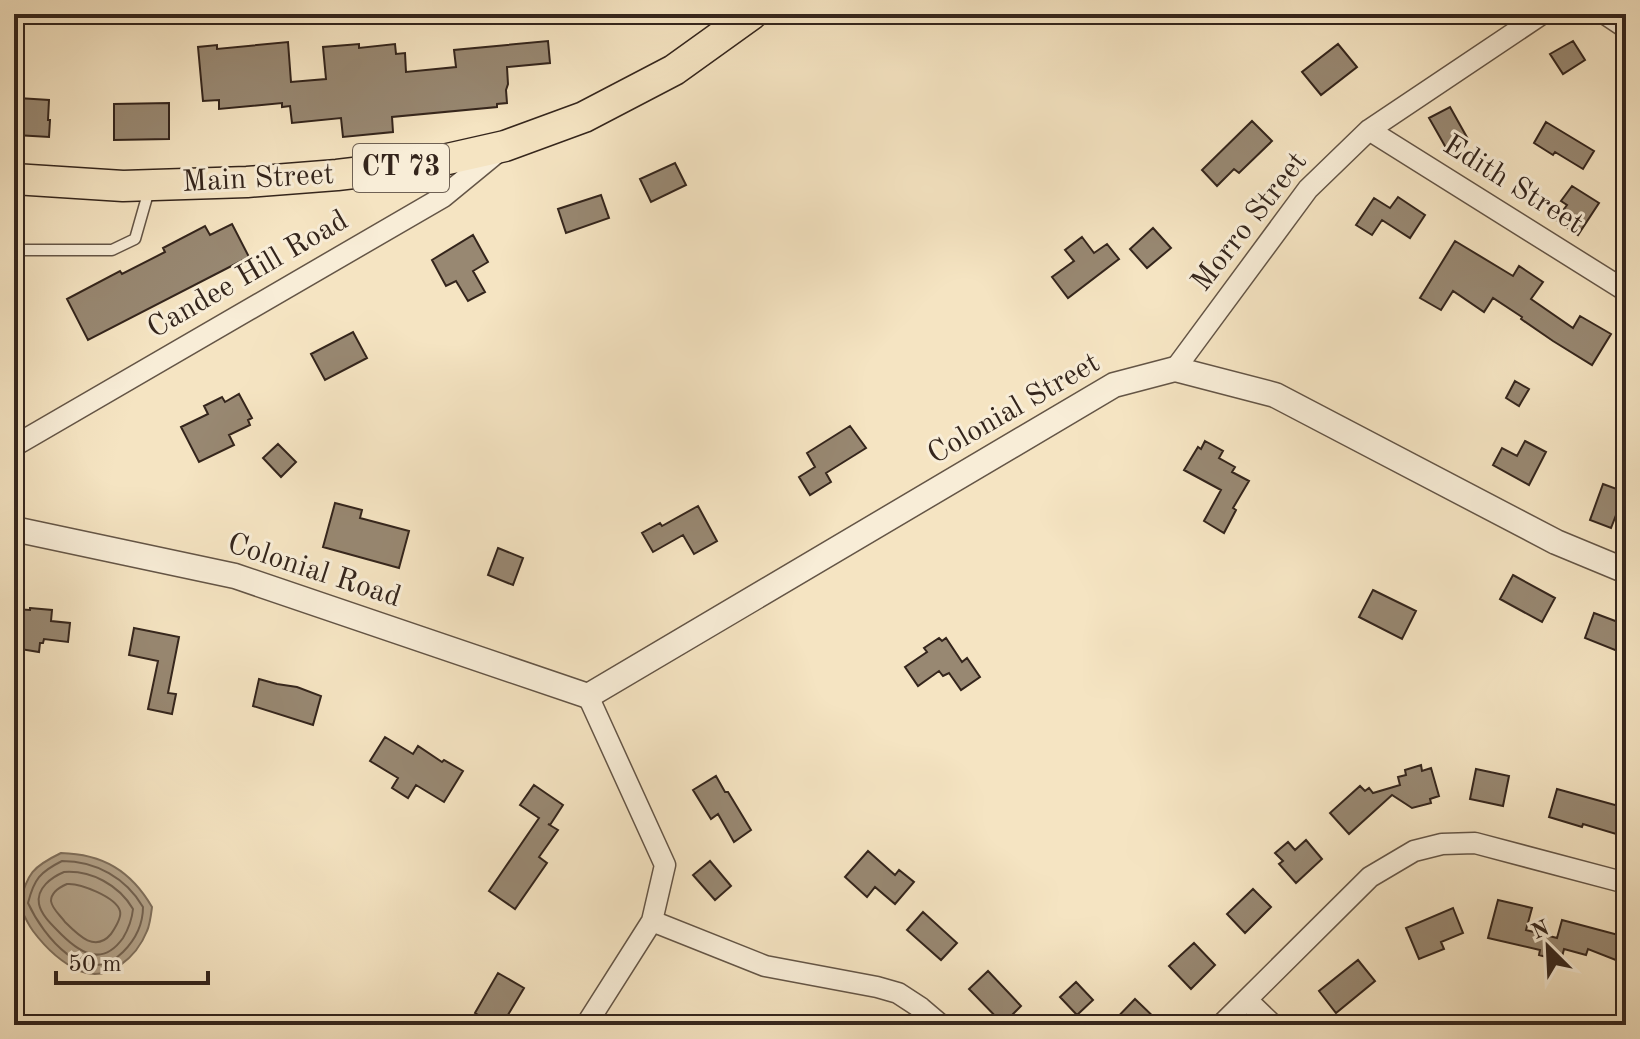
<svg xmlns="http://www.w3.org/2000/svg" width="1640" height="1039" viewBox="0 0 1640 1039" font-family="'Old Standard TT',serif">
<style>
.water{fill:#b3a38a;stroke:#80715e;stroke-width:2}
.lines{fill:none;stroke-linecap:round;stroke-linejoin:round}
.shore{stroke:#746453;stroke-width:2}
.building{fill:#988872;stroke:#34251c;stroke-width:2}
.service-casing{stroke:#645546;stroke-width:13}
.minor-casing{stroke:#645546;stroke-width:23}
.tertiary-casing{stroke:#645546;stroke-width:27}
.primary-casing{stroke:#34251c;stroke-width:33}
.service{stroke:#f8edd7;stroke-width:10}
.minor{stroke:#f8edd7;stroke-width:20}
.tertiary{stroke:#f8edd7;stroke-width:24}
.primary{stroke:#f5e4c2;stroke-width:30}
.labels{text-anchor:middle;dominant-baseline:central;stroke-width:6;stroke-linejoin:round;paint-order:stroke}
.shield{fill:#f8edd7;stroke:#6f6154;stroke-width:2}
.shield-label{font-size:28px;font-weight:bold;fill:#34251c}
.street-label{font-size:30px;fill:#34251c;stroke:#f8edd7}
</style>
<rect width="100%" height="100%" fill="#f5e4c2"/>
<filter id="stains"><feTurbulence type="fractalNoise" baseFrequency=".0025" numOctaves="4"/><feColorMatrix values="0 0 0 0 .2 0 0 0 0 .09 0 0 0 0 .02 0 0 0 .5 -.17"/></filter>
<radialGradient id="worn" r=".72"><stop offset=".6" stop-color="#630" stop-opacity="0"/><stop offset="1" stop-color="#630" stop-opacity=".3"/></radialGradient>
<path class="water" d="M61,853C103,854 131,871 152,907C151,915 150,924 147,931C137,956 109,983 80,971C62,963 45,947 33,931C27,923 23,913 19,904C28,873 32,867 61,853Z"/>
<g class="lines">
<path class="shore" d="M62,861C96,861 126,878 143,907C143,924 135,940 123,952C86,990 43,936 28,903C34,879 40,872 62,861Z
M64,872C91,870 119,885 133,909C132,919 129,928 123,938C101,969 77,951 57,930C50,923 41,914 39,904C36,888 52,877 64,872Z
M67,884C80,883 116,897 120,911C122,918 115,928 111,934C95,953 78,935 65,922C61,916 52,909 51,901C51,892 60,887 67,884Z"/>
</g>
<path class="building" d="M548,41L550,63L507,67L508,84L506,90L507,103L497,104V107L392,117L393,132L343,137L341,118L292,123L290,106L282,107V103L219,109V100L203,101L198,47L217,45V49L288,42L291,82L326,79L323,47L359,44V48L395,44L396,54L405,53L406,72L456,67L454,50Z
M1573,41L1585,60L1563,74L1550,54Z
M1338,44L1357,67L1321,95L1302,72Z
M18,98L49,100L48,120H50L49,137L16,135Z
M169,103V139L114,140V104Z
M1450,107L1469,141L1449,153L1429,118Z
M1252,121L1272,141L1239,173L1234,169L1217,186L1202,170Z
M1546,122L1594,151L1583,169L1555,152L1553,155L1534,143Z
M675,163L686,185L651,202L640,179Z
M1572,186L1599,203L1578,235L1556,220L1567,205L1561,201Z
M601,195L609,218L566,233L558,209Z
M1398,197L1425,215L1410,238L1382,220L1372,235L1356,225L1374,198L1390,208Z
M232,224L249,257L88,340L67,299L120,271L122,274L165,252L163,248L205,226L210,235Z
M1153,228L1171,248L1147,268L1130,249Z
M473,235L488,262L473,271L485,292L468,301L456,281L446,286L432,260Z
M1082,237L1094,253L1107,244L1119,259L1068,298L1052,277L1074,261L1065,250Z
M1455,241L1513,276L1519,266L1543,282L1531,299L1573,328L1580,316L1611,334L1592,365L1553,341L1521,319L1522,317L1493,298L1484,312L1453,291L1441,310L1420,298Z
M353,332L367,358L325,380L311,354Z
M1515,381L1529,389L1519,406L1506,398Z
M239,394L252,418L248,420L250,425L229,435L234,445L199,462L181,427L208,414L204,406L222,397L225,402Z
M850,426L866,448L826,473L831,482L810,495L799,477L815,467L807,453Z
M1205,441L1223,451L1219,458L1235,467L1232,472L1249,481L1233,508L1236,510L1224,533L1204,521L1221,490L1184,470L1198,447L1201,449Z
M1525,441L1546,452L1529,485L1493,465L1502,448L1517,456Z
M278,444L296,462L281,477L263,458Z
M1603,484L1625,492L1611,528L1590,520Z
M335,503L362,510L360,518L409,531L399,568L323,547Z
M698,506L717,541L694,554L683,535L653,552L642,533L660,523L662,526Z
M498,548L523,558L513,585L488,575Z
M1513,575L1555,598L1542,622L1500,599Z
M1373,590L1416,611L1402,639L1359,617Z
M30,608L52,610L51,621L70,623L68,642L44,639L43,643H40L39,652L14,648V609L30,610Z
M1594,613L1626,625V637L1620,652L1585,638Z
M134,628L179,637L168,693L176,694L172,714L148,709L158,661L129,655Z
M939,638L942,641L946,638L962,662L967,658L980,677L961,690L949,673L943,676L939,671L918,686L905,667L927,652L924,648Z
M259,679L277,684L297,687L321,696L313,725L253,706Z
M385,737L413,754L418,746L442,762L444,760L463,771L444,802L416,785L408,798L392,788L398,778L370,761Z
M1421,765L1422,771L1431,768L1439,796L1430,799L1431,803L1412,808L1392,795L1349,834L1330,813L1360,786L1365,791L1369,788L1373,793L1400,785L1398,777L1406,775L1405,770Z
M1476,769L1509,776L1503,806L1470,799Z
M716,776L725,792H728L751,830L734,842L718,814L711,819L693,790Z
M534,785L563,805L550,825L548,824L558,830L539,857L547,863L515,909L489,891L539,818L520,805Z
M1557,789L1626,808V837L1583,824L1582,827L1549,817Z
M1306,840L1322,859L1296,883L1279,864L1283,861L1275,853L1288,842L1295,850Z
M868,851L895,875L899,870L914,882L895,904L875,887L867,897L845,877Z
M710,861L731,886L715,900L693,875Z
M1253,889L1271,907L1245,933L1227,914Z
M1498,900L1532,908L1526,930L1557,938L1562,920L1626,937V964L1588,949L1586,955L1564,949L1561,961L1539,955L1540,950L1488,938Z
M1453,908L1463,933L1441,942L1444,949L1419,959L1406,928Z
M923,912L957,943L941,960L907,930Z
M1194,943L1215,965L1191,989L1169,966Z
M1358,960L1375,981L1336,1013L1319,991Z
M988,971L1021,1006L1003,1024L969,989Z
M498,973L524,988L502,1025H494L475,1013Z
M1076,982L1093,1000L1077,1015L1060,997Z
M1135,999L1162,1025H1110Z"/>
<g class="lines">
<defs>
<path id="service" d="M14,250H112L135,239L149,190"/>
<path id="minor" d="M1605,14L1626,28
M1369,130L1626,291
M1175,369L1308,189L1369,130L1542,14
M14,446L443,197L499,151
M652,921L765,966L877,987L898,993L921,1008L941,1025
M1247,1000L1273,1025
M586,1025L652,921L665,865L588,696
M1221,1025L1370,877L1414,851L1442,844L1475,843L1626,883"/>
<path id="tertiary" d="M14,529L235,576L588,696L1114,385L1175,369L1275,395L1556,542L1626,571"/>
<path id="primary" d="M14,179L123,186L247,182L337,175L421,165L505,146L584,117L674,70L752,14"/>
</defs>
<use href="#service" class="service-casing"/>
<use href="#minor" class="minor-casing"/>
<use href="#tertiary" class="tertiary-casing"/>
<use href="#primary" class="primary-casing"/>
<use href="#service" class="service"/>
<use href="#minor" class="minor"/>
<use href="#tertiary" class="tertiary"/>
<use href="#primary" class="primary"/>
</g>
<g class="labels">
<rect class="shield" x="353" y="144" width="96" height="48" rx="6"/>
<g class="shield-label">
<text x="401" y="168">CT 73</text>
</g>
<g class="street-label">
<text transform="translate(258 179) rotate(-3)">Main Street</text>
<text transform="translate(1513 185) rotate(32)">Edith Street</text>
<text transform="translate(1250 222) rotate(-52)">Morro Street</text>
<text transform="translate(248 275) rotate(-30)">Candee Hill Road</text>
<text transform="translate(1014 409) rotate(-30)">Colonial Street</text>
<text transform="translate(314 571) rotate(18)">Colonial Road</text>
</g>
</g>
<rect width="1640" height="1039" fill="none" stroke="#f5e4c2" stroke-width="48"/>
<rect x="16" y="16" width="1608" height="1007" fill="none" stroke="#34251c" stroke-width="4"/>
<rect x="24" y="24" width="1592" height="991" fill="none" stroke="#34251c" stroke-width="2"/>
<g transform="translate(1548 947) rotate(336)" stroke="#f8edd7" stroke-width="6" paint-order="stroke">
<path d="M0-6L14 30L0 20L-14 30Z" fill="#34251c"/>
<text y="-12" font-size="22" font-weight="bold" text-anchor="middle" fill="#34251c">N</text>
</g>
<path d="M56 971v12h152v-12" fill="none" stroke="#34251c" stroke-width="4"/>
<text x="68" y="971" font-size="24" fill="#34251c" stroke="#f8edd7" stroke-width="6" paint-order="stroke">50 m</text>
<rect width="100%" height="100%" filter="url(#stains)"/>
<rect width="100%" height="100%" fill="url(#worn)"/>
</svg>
